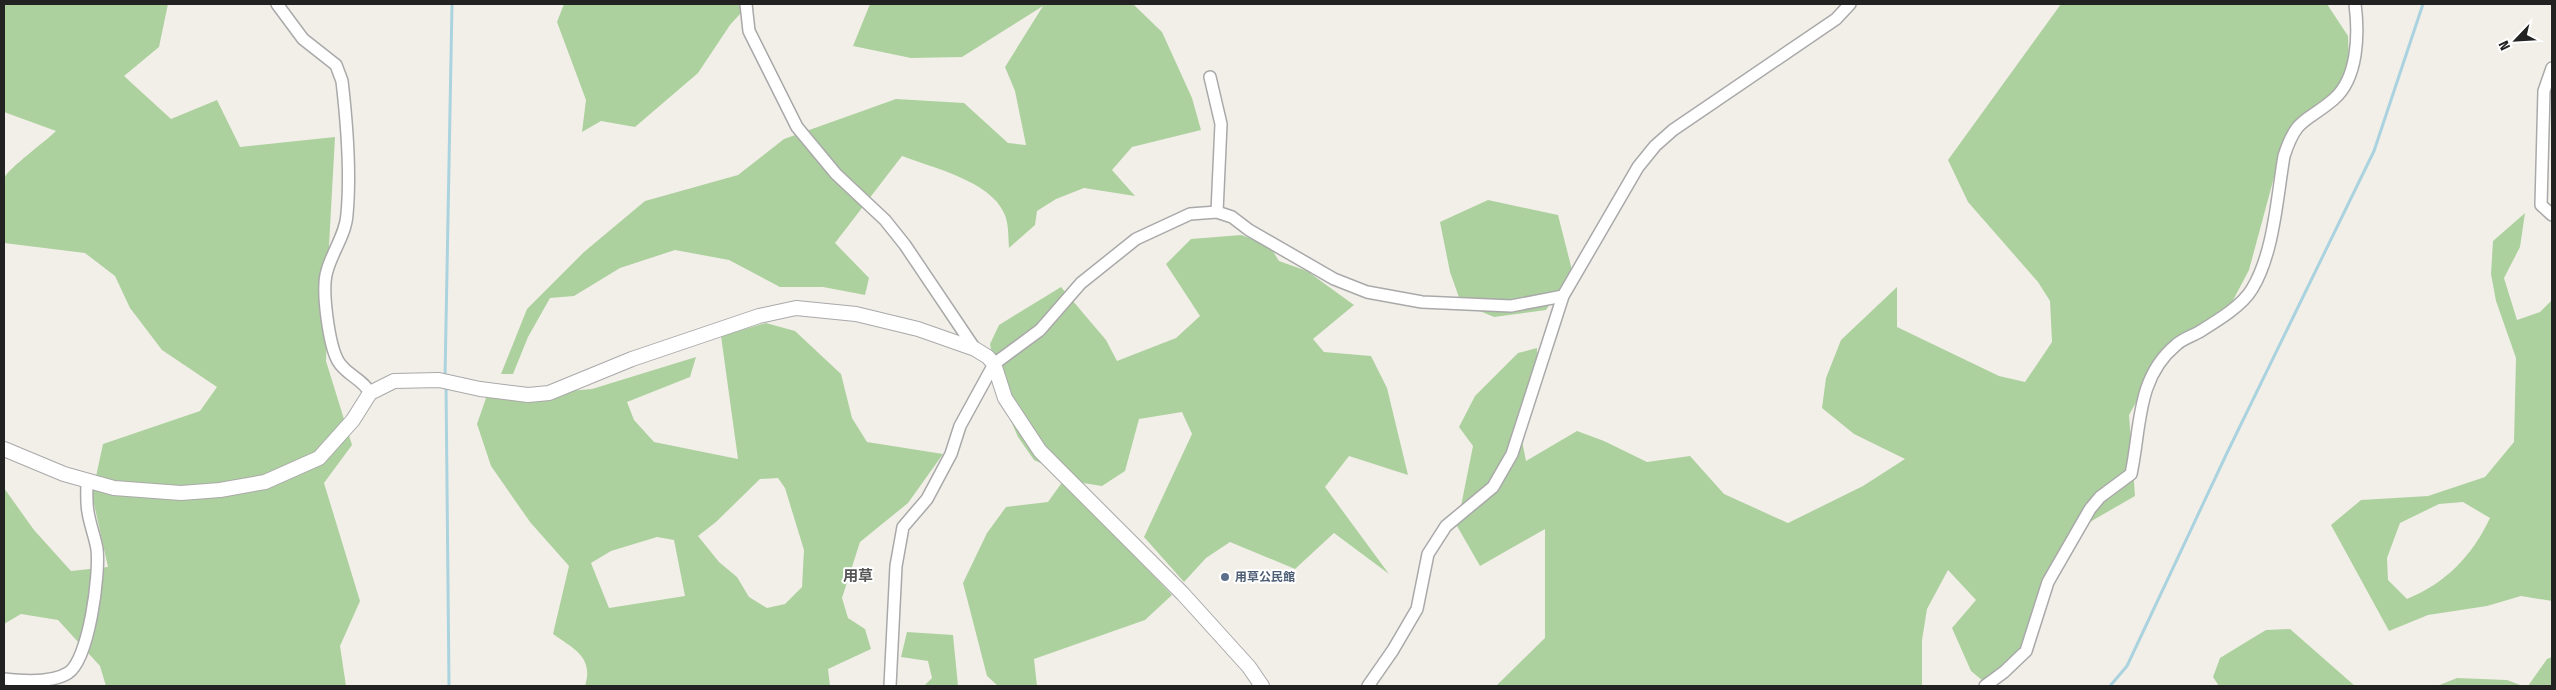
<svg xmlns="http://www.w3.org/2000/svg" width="2556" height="690" viewBox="0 0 2556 690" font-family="'Fira Sans Condensed','Noto Sans JP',sans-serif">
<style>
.forest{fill:#add19e;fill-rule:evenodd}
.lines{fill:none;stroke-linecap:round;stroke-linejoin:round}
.stream{stroke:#aad3df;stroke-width:3}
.minor-casing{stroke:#a9a9a9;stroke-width:14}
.tertiary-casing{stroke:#a9a9a9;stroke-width:16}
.minor{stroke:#fff;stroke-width:11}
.tertiary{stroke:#fff;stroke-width:14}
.service-dot{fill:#5c6f8a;stroke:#fff;stroke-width:2}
.labels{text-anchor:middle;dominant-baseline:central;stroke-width:4;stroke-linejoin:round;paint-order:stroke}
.service-label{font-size:12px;font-weight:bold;fill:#4e5e75;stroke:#fff;text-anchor:start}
.quarter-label{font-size:15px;font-weight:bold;fill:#555;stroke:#fff}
</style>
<rect width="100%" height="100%" fill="#f2efe9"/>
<path class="forest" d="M4,4H168L159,47L124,76L171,119L217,100L240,147L335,137L329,246L326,361L352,445L324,483L360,601L340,646L346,686H106L100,666L58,620L21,614L4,624V488L34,530L71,571L108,567L92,495L103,444L200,411L217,387L162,350L130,308L115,276L85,253L4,243C4,230 0,187 5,177C9,168 46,141 56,131L4,112Z
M564,4H749L730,25L698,73L635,127L601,121L582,132L586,100L557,22Z
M870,4H1133L1162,32L1192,98L1201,130L1132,147L1112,170L1135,196L1084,188L1056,199L1037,211L1035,225L1009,248C1008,237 1009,223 1004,213C990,181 933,168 902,156L835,243L869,278L865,295L823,287H780L729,260L675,250L620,268L574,296L550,298L528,337L513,374H501L527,309L584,252L645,201L738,175L784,139L896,99L964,103L1008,143L1026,145L1015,91L1005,67L1043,6L962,57L911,58L853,46Z
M2061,4H2327L2348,36L2350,86L2283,144L2249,270L2230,306L2167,347L2129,415L2135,496L2069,534L2023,644L1993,686H1989L1971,671L1952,628L1976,600L1948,570L1927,609L1922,640V686H1496L1545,638V529L1480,566L1457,526L1473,446L1459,427L1475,396L1518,353L1537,348V365L1517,416L1526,461L1577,431L1604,441L1647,462L1690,456L1724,494L1788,523L1863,486L1905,459L1854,434L1822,408L1826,378L1841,340L1897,287V327L1999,376L2025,382L2052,342L2050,301L2038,282L1968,202L1948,160Z
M1488,200L1558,215L1572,270L1546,310L1494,317L1461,303L1450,272L1440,222Z
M2525,213L2520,247L2504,278L2517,320L2540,312L2552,300V601L2521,596L2487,606L2428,615L2389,631L2331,525L2361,500L2428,496L2485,477L2514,442L2516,358L2496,301L2491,274L2493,241ZM2463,502L2490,518C2472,556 2446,583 2407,599L2388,580L2387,558L2400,523L2439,504Z
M1241,235L1269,245L1279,261L1307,271L1354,305L1313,339L1324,352L1371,356L1387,388L1408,475L1349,456L1325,487L1389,574L1334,533L1295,569L1230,542L1206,558L1184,582L1144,537L1192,434L1182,412L1139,419L1125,471L1102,486L1083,483L1034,460L1018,437L999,394L990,344L999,325L1061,287L1106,340L1117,361L1176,338L1200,316L1166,264L1191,239Z
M766,323L795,331L841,374L852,418L867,442L943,454L908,503L860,542L842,598L848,618L865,629L871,649L828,669L830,686H585C594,657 574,649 553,634L569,566L530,522L491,466L477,424L486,398L592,389L696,357L690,377L627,402L634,420L654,442L738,459L721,336ZM778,478L785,488L804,550L802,587L785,604L767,608L749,597L737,577L719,562L698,536L716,522L760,479ZM657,537L674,540L685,596L609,608L591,563L611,551Z
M1063,481L1172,595L1145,620L1034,659L1037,686H998L987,676L963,583L987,533L1006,507L1048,502Z
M2290,629L2355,686H2219L2213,677L2220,658L2251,639L2266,630Z
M907,632L953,635L958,686H924L932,678L928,661L901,657Z
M2552,657V686H2528L2547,659Z
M2457,678L2507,680L2523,686H2437Z"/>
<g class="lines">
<path class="stream" d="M445,378L452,4
M446,384L449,686
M2110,686L2127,666L2226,455L2374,151L2423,4"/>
<defs>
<path id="minor" d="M277,4L303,39L336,65L342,81C347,124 351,171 347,214C346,234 332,252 327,271C321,289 329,345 338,361C346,375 363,379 370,393
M746,4L749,31L797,127L836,174L885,220L905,245L975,349
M2552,68L2544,91L2541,205L2552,215
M1210,77L1221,124L1217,212
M4,679C21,681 52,683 68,673C89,660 100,574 97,549C95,537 90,525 88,512C86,502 87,491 87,481
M890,686L896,566L903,527L927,499L951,454L960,426L994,364L1040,330L1081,283L1136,239L1190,214L1217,212L1232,217L1249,230L1334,279L1367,292L1422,302L1511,306L1563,296
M1368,686L1393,650L1417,609L1428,554L1446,526L1493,487L1512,454L1563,296L1638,167L1655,146L1673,130L1836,19L1850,4
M1985,686L2004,672L2026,651L2048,582L2090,509L2100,497L2131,474C2141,428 2136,378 2176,345C2182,339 2192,336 2199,332C2217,321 2242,306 2252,289C2274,253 2277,197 2284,156C2297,116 2306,123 2334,99C2358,78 2359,34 2355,4"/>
<path id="tertiary" d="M4,449L64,474L114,488L181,493L220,490L265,482L319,458L353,420L370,393L394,381L439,380L480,389L528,395L549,393L632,359L759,316L796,308L856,314L918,329L975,349L988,357L994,364L1005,398L1040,451L1183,594L1249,667L1262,686"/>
</defs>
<use href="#minor" class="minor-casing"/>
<use href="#tertiary" class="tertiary-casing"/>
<use href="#minor" class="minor"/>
<use href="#tertiary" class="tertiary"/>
</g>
<circle class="service-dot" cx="1225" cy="577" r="5"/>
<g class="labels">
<g class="service-label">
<text x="1235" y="577">用草公民館</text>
</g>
<g class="quarter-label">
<text x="858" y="576">用草</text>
</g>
</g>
<rect width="2556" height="690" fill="none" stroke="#222222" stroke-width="10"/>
<g transform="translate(2516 40) rotate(245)" stroke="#ffffff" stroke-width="4" paint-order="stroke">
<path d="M0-4L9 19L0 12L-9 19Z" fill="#222222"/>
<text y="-8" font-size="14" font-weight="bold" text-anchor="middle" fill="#222222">N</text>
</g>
</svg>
